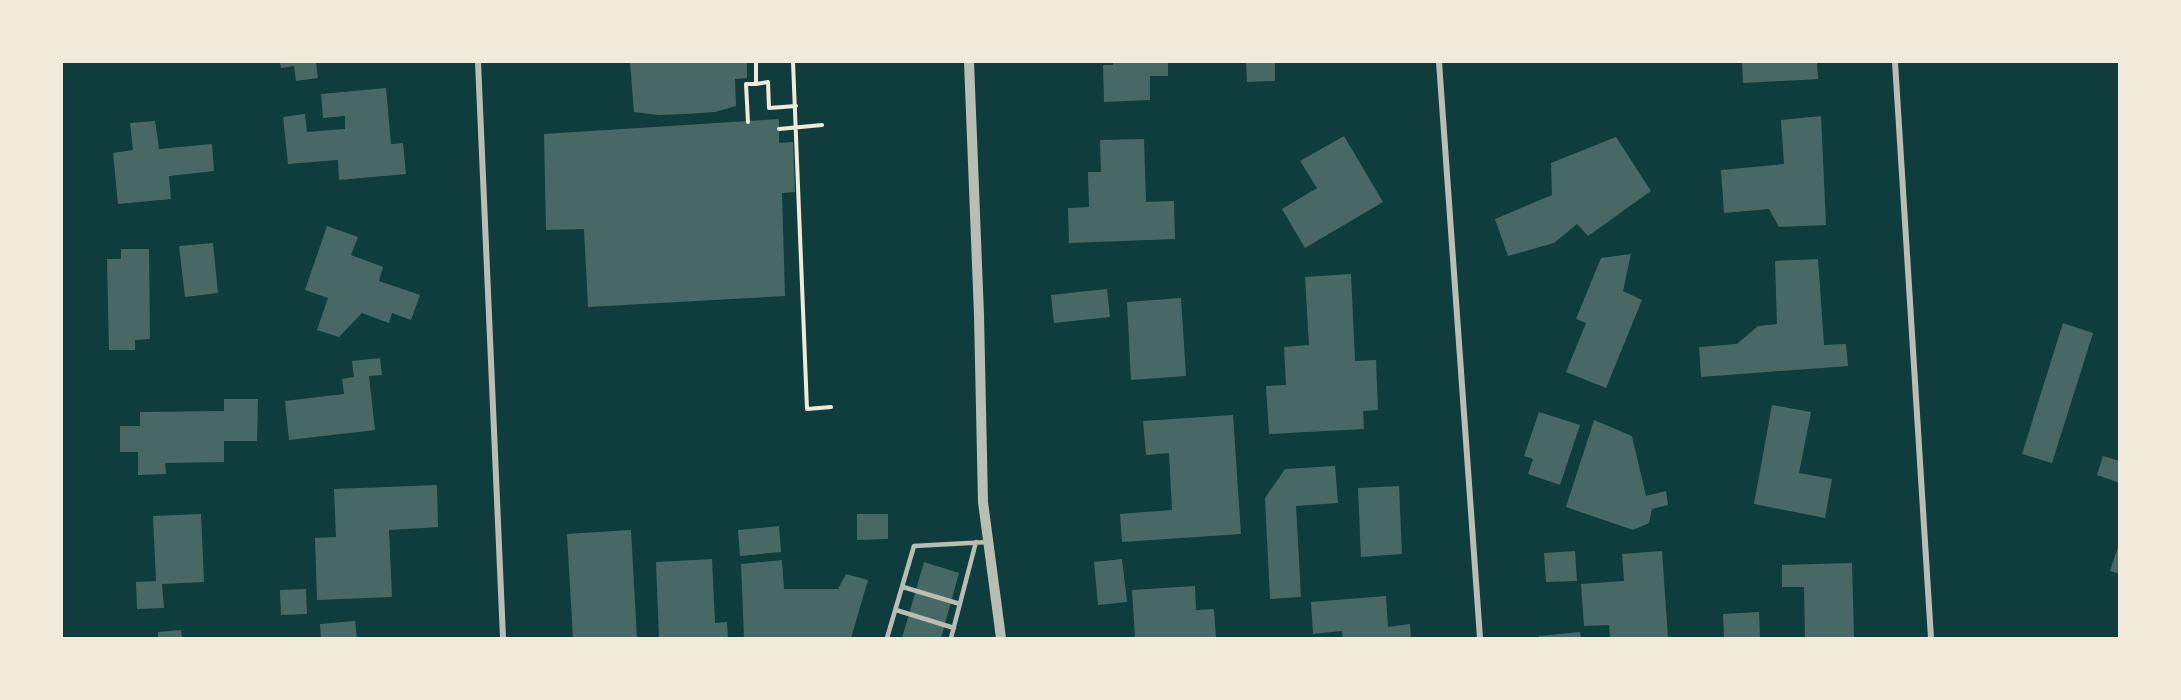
<svg xmlns="http://www.w3.org/2000/svg" width="2181" height="700" viewBox="0 0 2181 700" font-family="Roboto,sans-serif">
<style>
.building{fill:#486865}
.lines{fill:none;stroke-linecap:round;stroke-linejoin:round}
.path{stroke:#f1e9da;stroke-width:4}
.service{stroke:#b8beb3;stroke-width:4.5}
.minor{stroke:#b8beb3;stroke-width:6}
.tertiary{stroke:#b8beb3;stroke-width:10}
</style>
<rect width="100%" height="100%" fill="#0f3d3e"/>
<path class="building" d="M280,62H316L318,78L296,81L294,66L281,68Z
M630,62H747V78L735,79L736,106L715,112L686,114L659,115L634,112Z
M1113,62H1168V76H1150V100L1104,102L1103,65H1113Z
M1246,62H1275V81L1247,82Z
M1742,62H1817L1818,79L1743,83Z
M386,88L391,144L403,143L406,174L339,180L338,160L288,164L283,117L305,114L307,132L345,129V116L323,118L321,94Z
M1821,116L1826,225L1779,227L1769,209L1724,213L1721,170L1784,164L1781,120Z
M779,119V143L793,142L795,192L782,193L785,296L588,307L584,229L546,230L544,134Z
M155,121L159,149L212,144L214,171L169,176L171,199L118,204L113,153L133,150L130,123Z
M1344,136L1383,202L1305,248L1282,209L1317,188L1300,161Z
M1616,137L1651,191L1588,236L1577,224L1554,243L1508,256L1495,219L1552,195L1551,163Z
M1144,139L1146,202L1174,201L1175,239L1069,243L1068,208L1089,207L1088,172H1101L1100,140Z
M327,226L358,237L351,255L383,267L379,281L420,295L411,320L392,313L389,323L362,313L339,337L317,330L328,298L305,290Z
M213,243L218,293L185,297L179,246Z
M121,249H149L150,339L135,340V350H109L107,259H121Z
M1631,254L1623,291L1642,300L1606,388L1566,372L1586,323L1576,319L1601,258Z
M1818,259L1824,345L1846,344L1848,366L1701,377L1699,347L1737,344L1758,326L1777,324L1775,261Z
M1351,274L1355,361L1376,360L1378,410L1363,411L1364,429L1269,434L1266,386L1286,385L1284,347L1309,345L1305,277Z
M1107,289L1110,317L1054,323L1051,295Z
M1181,298L1186,376L1131,380L1127,302Z
M2063,323L2093,333L2052,463L2022,454Z
M380,358L382,375L369,376L375,430L289,440L285,401L344,394L342,379L354,377L352,361Z
M224,399H258L257,441H224V462L165,463L166,474L138,475V452H120V426H140V412L224,411Z
M1772,405L1811,412L1799,473L1832,479L1825,518L1754,504Z
M1539,412L1580,425L1560,485L1528,474L1533,459L1524,456Z
M1233,415L1241,534L1122,542L1120,514L1172,510L1169,453L1146,455L1143,421Z
M1594,420L1632,436L1646,496L1666,491L1668,505L1652,509L1649,523L1633,530L1566,507Z
M2103,456L2120,461V483L2097,475Z
M1335,466L1338,503L1296,506L1301,597L1270,599L1265,498L1285,469Z
M437,485L438,527L389,530L392,597L317,600L315,538L336,537L334,489Z
M1399,486L1402,554L1361,557L1358,488Z
M201,514L204,582L162,584L164,608L137,609L136,582L156,581L153,516Z
M857,514H888V539L857,540Z
M779,526L781,552L740,556L738,530Z
M631,530L637,638H573L567,534Z
M2119,544H2120V574L2110,571Z
M1575,551L1577,581L1546,582L1544,553Z
M1662,551L1668,638H1610L1609,625L1584,626L1581,584L1624,581L1622,554Z
M712,559L715,623L727,622L728,638H659L656,562Z
M1122,559L1127,602L1098,605L1094,562Z
M782,560L784,589H838L846,574L868,580L851,638H744L741,564Z
M924,562L959,573L941,638H902Z
M1852,563L1854,638H1805L1804,587H1782V565Z
M1195,586L1196,610L1214,609L1216,638H1135L1132,590Z
M306,589L307,614L281,615L280,590Z
M1386,596L1388,627L1410,624L1411,638H1343L1342,631L1313,634L1311,602Z
M1759,612L1760,638H1724L1723,614Z
M355,621L357,638H321L320,624Z
M181,630L182,638H158V632Z
M1580,632L1581,638H1539V636Z"/>
<g class="lines">
<path class="path" d="M793,62L807,409L831,407
M756,84L768,82L769,108L796,106
M748,122L746,84H756V62
M779,129L822,125"/>
<path class="service" d="M903,587L960,604
M896,610L954,628
M887,638L914,546L988,542
M951,638L976,542"/>
<path class="minor" d="M478,62L503,638
M1439,62L1480,638
M1895,62L1931,638"/>
<path class="tertiary" d="M969,62L979,315L983,502L1001,638"/>
</g>
<rect width="2181" height="700" fill="none" stroke="#f1e9da" stroke-width="126"/>
</svg>
